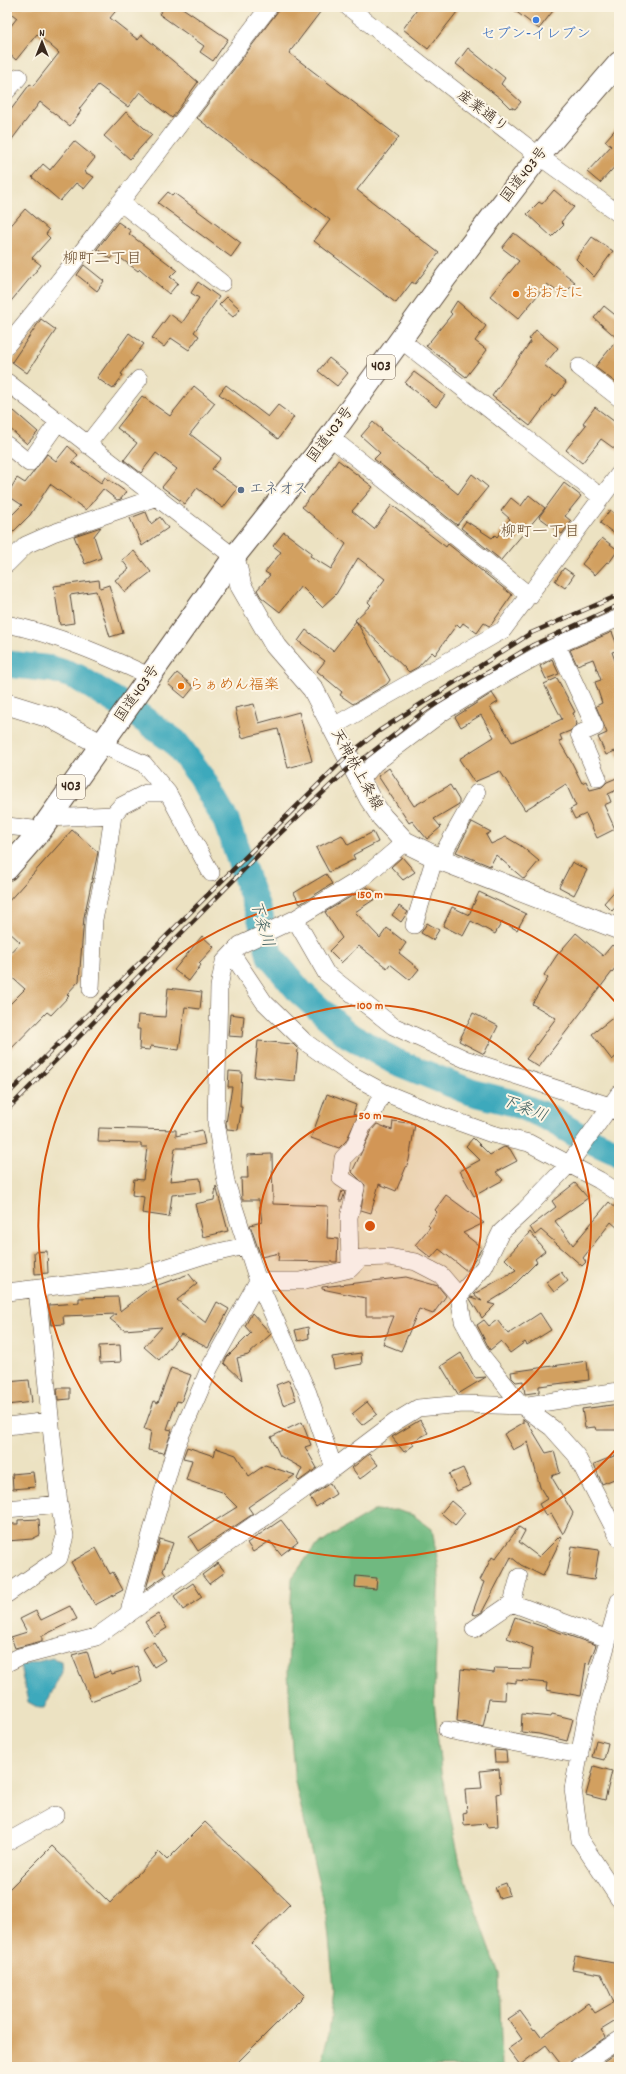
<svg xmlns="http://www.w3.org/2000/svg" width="626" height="2074" viewBox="0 0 626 2074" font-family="Dekko,'Klee One',sans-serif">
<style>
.forest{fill:#6fb980;stroke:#55724f}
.water{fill:#3da9bc;stroke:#3c6a6d}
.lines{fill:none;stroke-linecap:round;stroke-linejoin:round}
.river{stroke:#3da9bc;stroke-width:27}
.building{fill:#d2a061}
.minor-casing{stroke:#564637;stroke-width:18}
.major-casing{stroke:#564637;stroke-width:22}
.highway-casing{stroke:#564637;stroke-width:24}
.minor{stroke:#fff;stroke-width:17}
.major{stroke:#fff;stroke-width:21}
.highway{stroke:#fff;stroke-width:22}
.rail-casing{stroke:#3b2a1e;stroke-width:4.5}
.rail{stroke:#fcf5e5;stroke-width:3;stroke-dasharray:9;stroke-linecap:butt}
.ring{fill:none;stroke:#d7540e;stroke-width:2}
.shop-dot{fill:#3f7fe0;stroke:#fcf5e5;stroke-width:1.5}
.food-dot{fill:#e8710a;stroke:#fcf5e5;stroke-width:1.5}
.service-dot{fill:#5c6f8a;stroke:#fcf5e5;stroke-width:1.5}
.labels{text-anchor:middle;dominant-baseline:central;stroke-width:4;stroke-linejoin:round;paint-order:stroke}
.shield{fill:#fcf5e5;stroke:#75675a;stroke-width:1}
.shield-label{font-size:14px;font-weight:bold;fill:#3b2a1e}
.shop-label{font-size:15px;fill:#366cbe;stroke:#fcf5e5}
.street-label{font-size:15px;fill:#3b2a1e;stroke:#fcf5e5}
.food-label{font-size:15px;fill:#c56008;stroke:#fcf5e5;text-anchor:start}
.service-label{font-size:15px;fill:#4e5e75;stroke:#fcf5e5;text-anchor:start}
.neighbourhood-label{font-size:16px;fill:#705335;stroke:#fcf5e5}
.water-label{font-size:16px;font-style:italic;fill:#3c5d5d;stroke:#fcf5e5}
.centre{fill:#d7540e;stroke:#fcf5e5;stroke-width:2}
.ring-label{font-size:12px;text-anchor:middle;font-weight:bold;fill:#d7540e;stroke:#fcf5e5;stroke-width:4;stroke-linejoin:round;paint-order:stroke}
</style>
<rect width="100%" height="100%" fill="#fcf5e5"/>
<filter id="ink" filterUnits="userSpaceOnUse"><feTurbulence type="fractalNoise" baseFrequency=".025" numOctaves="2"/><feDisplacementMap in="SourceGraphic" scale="8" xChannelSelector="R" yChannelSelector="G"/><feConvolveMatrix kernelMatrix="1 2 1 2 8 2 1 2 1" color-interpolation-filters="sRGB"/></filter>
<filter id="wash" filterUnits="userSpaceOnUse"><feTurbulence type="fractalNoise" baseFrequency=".012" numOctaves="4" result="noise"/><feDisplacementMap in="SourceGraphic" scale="16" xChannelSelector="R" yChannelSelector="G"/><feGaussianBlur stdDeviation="0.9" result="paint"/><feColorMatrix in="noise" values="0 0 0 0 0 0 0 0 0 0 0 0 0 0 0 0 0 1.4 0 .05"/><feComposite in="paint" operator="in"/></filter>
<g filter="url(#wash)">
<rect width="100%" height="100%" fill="#ece2c2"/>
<path class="forest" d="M396,1510L413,1515L432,1529L439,1569L434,1701L441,1771L460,1863L499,1974L502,2067H319L329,2034L334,1989L327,1919L295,1782L292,1750L288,1671L292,1578L313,1549L333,1535L374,1511Z"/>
<path class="water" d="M52,1658L61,1661L62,1672L44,1708H39L28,1702L20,1666Z"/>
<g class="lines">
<path class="river" d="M7,664L52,669L77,677L132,711L175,742L200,775L226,821L260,916L270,956L300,992L347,1034L394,1061L471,1092L513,1103L545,1116L576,1134L619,1153"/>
</g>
<g id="blocks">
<path class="building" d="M7,7H119L110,18L138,40L142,35L198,82L172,118L140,92L128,107L98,85L79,109L81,111L70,126L40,102L7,146V115L30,84L33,86L59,53L37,34L16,60L7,52V31L17,18L7,10Z
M165,7H181L228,39L213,61L200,52L204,46L159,14Z
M281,7H324L289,53L399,137L357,190L439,253L415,284L412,282L396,303L314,241L330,220L197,118Z
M419,7H461L428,49L403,29Z
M510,7H556L539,29Z
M468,48L505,78L501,84L521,102L515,109L511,107L510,108L500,98L456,64Z
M126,112L152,135L130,159L104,136Z
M619,125V162L600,183L587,172L611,146L605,141Z
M74,141L95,158L84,172L94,177L84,189L76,183L60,201L32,177L43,164L50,170Z
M554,190L574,207L561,222L564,225L552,237L527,214L539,202L542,204Z
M168,192L172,195L174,193L241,243L231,257L158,203Z
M25,209L49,230L46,234L50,238L32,258L41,265L7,306V230Z
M118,222L131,231L129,234L177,270L170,277L178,283L169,294L140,269L138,271L115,254L111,259L97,249Z
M514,233L575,282L563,296L547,284L518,319L490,296L519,261L502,248Z
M592,237L613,251L594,277L576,259Z
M84,265L104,281L97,291L77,275Z
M198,282L219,297L194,332L199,336L189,350L171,338L164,347L152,338L170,314L182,323L199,298L191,293Z
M227,297L240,309L233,317L219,305Z
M457,301L486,326L475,341L487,350L466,377L426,346L452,314L450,312Z
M604,306L619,318V385L595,367L618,339L594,318Z
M41,319L56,330L27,373L12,362Z
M536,330L558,348L544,365L566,383L556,396L553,395L530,426L492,396L531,341L529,339Z
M129,333L144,344L121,374L123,375L113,389L97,378Z
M329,358L348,373L337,386L318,371Z
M414,372L445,395L436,407L405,383Z
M226,385L268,417L278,405L294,417L278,439L219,394Z
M194,386L215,403L190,434L221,458L212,469L238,488L223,508L197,488L185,504L162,487L177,469L156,453L141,473L124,460L137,443L117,428L142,396L170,416Z
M595,407L619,425V452L601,439L582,463L566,450L586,425L583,423Z
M14,411L38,432L27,444L7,426V419Z
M373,422L382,430L381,431L458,494L472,474L488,487L457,525L374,459L380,453L361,436Z
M68,446L78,455L72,462L101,483L105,477L126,492L121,499L117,500L103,489L86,510L50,484L30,515L7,538V520L22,505L7,495L17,478L25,483L47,454L56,461Z
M338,460L373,487L352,511L374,529L392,505L446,547L448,544L512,595L491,625L489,626L484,623L477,633L463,623L460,627L457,624L435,655L432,652L418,667L409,672L355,620L371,605L368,602L385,579L358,558L336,594L322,607L301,586L280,612L261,597L257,590L270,575L265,572L281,552L273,546L284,532L312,553L310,556L331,569L346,544L302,507L325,479Z
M564,483L581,496L565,516L571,521L562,534L539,517Z
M529,495L545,508L501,560L461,528L466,521L492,538L495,535L497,537L510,519L501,511L511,498L521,506Z
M610,510L619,517V537L600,523Z
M146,512L151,524L160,517L168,528L142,546L130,518Z
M101,527L94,536L101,558L85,564L74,536Z
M602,538L618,550L609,563L607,562L595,575L582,564Z
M134,551L151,572L125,592L115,580L129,569L122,560Z
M564,568L574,575L565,588L555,581Z
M99,580L100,588L109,585L123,633L110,637L96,591L70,595L74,623L60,625L54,586Z
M356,621L390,680L387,684L353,704L340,695L342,692L317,671L325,661L298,641L306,630L333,651Z
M612,632L619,650L612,652L619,672V760L615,751L606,755L598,737L607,733L596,706L602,703L595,682L601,680L593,659L577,665L570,650Z
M552,659L559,674L546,679L540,666Z
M177,673L194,687L185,698L168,684Z
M557,678L575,712L573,713L577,724L570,731L560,735L562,740L559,741L572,763L582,783L586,781L590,790L602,787L607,782L619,777V789L608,794L611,802L604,805L615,829L597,838L586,814L575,819L570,809L576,806L566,784L525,810L500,771L474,782L459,759L494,737L481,715L461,727L455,717L492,693L498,702L490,707L512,742L562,719L544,684Z
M254,704L259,723L299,712L312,761L288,768L278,729L242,738L235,708Z
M389,768L414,806L450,785L459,800V804L434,819L441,827L427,839L412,821L409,823L378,776Z
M472,822L491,832L486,835L491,844L506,837L521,846L539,861L524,879L496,855L490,866L456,852Z
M72,830L98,852L84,917L79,981L67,994L69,996L51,1015L47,1012L7,1053V1007L25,989L7,973V956L20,942L7,930V903Z
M373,832L378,842L353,855L355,859L329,872L316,848L342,835L348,845Z
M402,857L415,872L403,880L391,867Z
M572,862L587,870L574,895L559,887Z
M326,874L332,884L300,904L294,893Z
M619,886V903L612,911L604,903Z
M367,887L381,895L355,912L380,938L387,928L406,943L399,953L419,969L410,980L390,964L387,968L359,946L341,963L329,951L342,938L325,912Z
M479,892L526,914L517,930L502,922L495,934L471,921L463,936L443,926L452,907L469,915Z
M399,906L408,912L401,922L392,915Z
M427,923L439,930L433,940L421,933Z
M576,933L603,956L612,945L619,951V963L539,1067L526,1059L556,1018L532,1004L548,978L544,975L557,955Z
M202,936L214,947L199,963L201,965L189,981L174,970Z
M168,988L202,992L200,1009L185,1007L179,1050L151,1046L150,1050L139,1049L140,1029H137L138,1015L165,1017Z
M473,1013L498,1026L484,1054L459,1041Z
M619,1013V1054L612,1060L592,1034Z
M230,1014L244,1016L242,1037L228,1036Z
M258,1041L293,1044L298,1049L295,1081L254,1077Z
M229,1071L242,1072L240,1107H242L238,1130L227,1129L226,1123L232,1087H228Z
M327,1094L356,1105L353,1114L358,1116L346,1141L339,1148L311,1138Z
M393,1121L415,1124L409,1160L396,1191L379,1184L371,1213L361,1210L365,1185L352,1172L372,1130L377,1124L392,1130Z
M99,1128L176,1130V1136L202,1130L205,1144L186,1148H175L170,1181L200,1178L202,1192L172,1195L169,1217L142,1213L144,1197L132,1195L134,1179L143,1180L147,1147H141V1143L98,1142Z
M473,1138L490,1155L504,1147L510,1149L517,1161L496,1172L503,1180L474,1196L460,1171L480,1160L466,1146Z
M272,1154L273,1204L328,1206L327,1238L338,1239L337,1262L278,1261L279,1253L261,1257L250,1225L262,1222L259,1200H242L241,1178H248L247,1155Z
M575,1183L588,1198L555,1221L573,1245L609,1202L619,1211V1229L611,1222L583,1258L586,1262L582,1266L541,1230L535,1235L530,1227L556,1207L552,1201Z
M216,1186L228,1231L203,1237L195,1204L214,1200Z
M342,1191L345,1192L342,1201H339Z
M446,1195L484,1223L463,1233L482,1248L467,1271L439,1249L431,1258L415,1245L430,1227L428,1225L437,1212L435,1210Z
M530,1232L545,1251L535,1259L537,1262L509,1290L488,1303L495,1305L482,1318L470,1299L471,1297L482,1301L474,1294L516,1270L505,1259Z
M47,1251L48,1273L35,1274L34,1252Z
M561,1272L568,1281L554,1292L546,1282Z
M189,1274L197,1284L177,1300L206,1323L217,1302L229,1309L208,1348L181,1334L159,1360L144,1347L162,1327L124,1330L110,1319L116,1314L63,1316L64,1324L51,1325L49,1305L79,1303V1298L118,1297L120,1311L150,1288Z
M406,1277L438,1286L446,1296L433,1314L419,1309L401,1351L383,1344L394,1316H366V1298L322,1289V1287Z
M252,1313L271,1334L248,1355L237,1358L242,1380L224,1363L227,1357L251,1333L245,1326Z
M540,1313L551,1330L527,1345L525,1342L510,1353L501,1341L490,1350L477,1325L484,1320L489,1326L497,1320L508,1334Z
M308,1327L309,1338L298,1341L295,1330Z
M120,1345L121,1362L100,1363L99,1346Z
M361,1353L362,1364L334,1369L332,1357Z
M461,1353L475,1378L486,1377L458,1394L441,1366Z
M587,1361L589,1380L539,1386V1392L525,1394L523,1381L516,1382L512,1378L511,1372Z
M171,1368L191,1375L181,1402L177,1401L167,1429L172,1430L164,1453L148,1450L151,1431L144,1429L154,1401L158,1403Z
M29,1380L32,1402L7,1405V1382Z
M289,1380L296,1400L283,1405L276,1385Z
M57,1388H70V1399L58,1400Z
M367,1402L377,1414L362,1425L352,1414Z
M619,1404V1430H596L595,1427L585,1428L582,1409Z
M523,1419L528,1423L546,1453L554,1451L560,1473L551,1476L573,1513L563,1534L551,1513L546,1516L539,1504L547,1499L540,1487L528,1442L513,1450L504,1434L523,1423Z
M420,1420L428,1433L412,1442L414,1445L404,1452L392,1437Z
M302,1422L311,1445L305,1447L317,1468L299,1481L297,1479L302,1468L280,1456L271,1437Z
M187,1447L214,1456L216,1448L236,1455L249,1476L265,1465L295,1475L248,1507L253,1514L198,1551L189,1537L237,1507L222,1492L186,1480L192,1460L183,1458Z
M369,1454L378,1465L360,1479L352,1468Z
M619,1454V1477L602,1484L594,1464Z
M463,1468L471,1485L457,1491L449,1474Z
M33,1472L35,1487L13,1489L12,1474Z
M330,1483L336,1494L316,1507L310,1497Z
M451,1501L465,1513L455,1525L441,1513Z
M39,1519L40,1535L32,1539L7,1541V1524H18V1520Z
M281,1520L298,1542L281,1555L270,1541L253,1552L247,1543Z
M519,1527L525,1531L519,1542L539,1557L560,1536L562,1537L543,1576L521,1565L511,1557L482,1612L476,1615L472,1614L484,1582L480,1580L492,1557L495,1559Z
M160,1539L173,1543L163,1571L166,1575L146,1589Z
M572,1546L599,1550L594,1580L567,1576Z
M96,1548L110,1574L113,1572L123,1590L95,1605L71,1562Z
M218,1563L225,1572L209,1584L202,1575Z
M356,1576L377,1578L376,1589L355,1587Z
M193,1583L202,1597L183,1610L174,1596Z
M70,1606L77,1619L42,1636V1641L15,1648L11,1637L27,1632L20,1619L36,1611L41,1620Z
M158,1614L167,1628L154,1636L145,1622Z
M515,1617L596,1645L589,1664L586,1663L581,1696L546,1690L547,1683L516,1680V1683L506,1682L505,1700L489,1699L483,1727L457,1721L461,1669L494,1673L495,1668L530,1669L533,1648L507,1638Z
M154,1642L165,1660L154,1667L143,1649Z
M87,1651L95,1677L110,1671L112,1674L138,1666L142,1682L91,1701L72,1655Z
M522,1714L551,1717L552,1714L573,1719L567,1741L539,1734L521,1732Z
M596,1740L608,1743L604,1760L592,1757Z
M494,1750L506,1751L507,1762H495Z
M594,1766L612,1771L605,1800L586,1795Z
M499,1769L501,1793L496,1794L498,1826L487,1827L486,1823L464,1825L463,1813L467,1812L465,1789L482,1788L480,1771Z
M205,1822L290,1904L252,1943L305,1995L233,2067H7V1891L52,1846L110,1903L159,1852L167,1860Z
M506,1883L510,1895L499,1898L495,1887Z
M575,1956L619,1964V2019L601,2030L606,2037L563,2067L546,2045L520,2065L508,2049L522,2039L508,2019L520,2011L534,2030L535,2029L541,2037L588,2003L595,2013L614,2002L601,1974L572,1969Z
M617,2053L619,2067H604L601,2064Z"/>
</g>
</g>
<g filter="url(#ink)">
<use href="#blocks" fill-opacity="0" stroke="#564637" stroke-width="1"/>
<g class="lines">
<defs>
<path id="minor" d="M348,7L539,156L619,214
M7,91L19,77
M120,202L222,283
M401,340L601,497
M7,345C98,235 182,120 269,7
M579,367L619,398
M7,382L234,557
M330,437L530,596
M7,445L29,463L58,422
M87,445L139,379
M7,564L26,545L53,533L157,497
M7,624C58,635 104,655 151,677
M557,645L595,727L579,734L598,778
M332,727L503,630L619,474
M102,745L144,764L168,793L211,873
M360,781L374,764L443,712L496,679L557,645L619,618
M49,818L113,815
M7,826L41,830
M440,859L477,793
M295,919L326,973L393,1026L465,1059L610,1106L619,1113
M414,925L435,857
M232,954L264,1002L305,1042L350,1074L383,1092L442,1116L492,1134L529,1143L599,1180L619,1193
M91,989L94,919L105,871L113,815L121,806L146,793H168
M350,1269L349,1217L356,1188L341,1178L343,1158L354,1147L363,1125L372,1115L383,1092
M258,1281H301L350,1269L361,1258L389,1257L416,1262L441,1275L459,1296L463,1321L482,1356L522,1406L552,1428L576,1455L619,1538
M7,1292L139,1276L205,1255L245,1246
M459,1296L484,1267L501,1232L525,1210L569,1164L619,1094
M7,1426L50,1421
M334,1468L308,1393L258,1281L226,1182L216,1122L219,987L224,962L240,945L295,919L365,876L405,842
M7,1509L59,1504L37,1289
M7,1594L59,1558L65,1536L59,1504
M619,1601L587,1714L573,1789L580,1840L619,1899
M512,1603L608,1639
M128,1615L176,1446L210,1367L258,1281
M474,1629L512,1603L519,1577
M7,1663L19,1657L96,1637L334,1468L395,1422L418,1408L463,1404L522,1406L619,1391
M447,1730L580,1755
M7,1842L55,1815
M578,2067L619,2040"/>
<path id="major" d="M234,557L241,586L275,645L313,689L370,799L382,817L405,842L444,861L619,929
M7,704L52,718L102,745"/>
<path id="highway" d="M7,869L41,830L234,557L330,437L446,277L539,156L619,63"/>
</defs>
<use href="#minor" class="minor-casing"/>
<use href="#major" class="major-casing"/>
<use href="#highway" class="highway-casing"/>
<use href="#minor" class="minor"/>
<use href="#major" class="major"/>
<use href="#highway" class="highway"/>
<defs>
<path id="rail" d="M7,1095L347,756L379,731L531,633L619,595
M7,1110L274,839L352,765L366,757L426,710L533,645L619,605"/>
</defs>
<use href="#rail" class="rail-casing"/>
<use href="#rail" class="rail"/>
</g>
</g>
<circle cx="370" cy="1226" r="111" fill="#d7540e" fill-opacity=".12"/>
<g class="ring">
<circle cx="370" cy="1226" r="111"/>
<circle cx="370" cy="1226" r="221"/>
<path d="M619 1446A332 332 0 1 1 619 1006"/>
</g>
<circle class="shop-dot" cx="536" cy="20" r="4"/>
<g class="food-dot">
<circle cx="516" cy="294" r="4"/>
<circle cx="181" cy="686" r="4"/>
</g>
<circle class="service-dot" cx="241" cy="490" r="4"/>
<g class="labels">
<g class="shield">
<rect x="367" y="355" width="28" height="24" rx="3"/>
<rect x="57" y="775" width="28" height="24" rx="3"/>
</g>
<g class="shield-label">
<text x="381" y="367">403</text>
<text x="71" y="787">403</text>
</g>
<g class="shop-label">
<text x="536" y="35">セブン-イレブン</text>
</g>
<g class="street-label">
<text transform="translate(482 112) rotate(38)">産業通り</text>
<text transform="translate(525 175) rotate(-52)">国道403号</text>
<text transform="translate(331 435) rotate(-53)">国道403号</text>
<text transform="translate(138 694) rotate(-55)">国道403号</text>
<text transform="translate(356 770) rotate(61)">天神林上条線</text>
</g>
<g class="food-label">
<text x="524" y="294">おおたに</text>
<text x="189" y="686">らぁめん福楽</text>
</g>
<g class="service-label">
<text x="249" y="490">エネオス</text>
</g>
<g class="neighbourhood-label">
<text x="102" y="259">柳町二丁目</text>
<text x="540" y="532">柳町一丁目</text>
</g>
<g class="water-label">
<text transform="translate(261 924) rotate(73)">下条川</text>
<text transform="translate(524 1109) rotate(21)">下条川</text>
</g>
</g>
<circle cx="370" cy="1226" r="6" class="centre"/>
<g class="ring-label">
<text x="370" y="898">150 m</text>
<text x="370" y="1009">100 m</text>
<text x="370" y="1119">50 m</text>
</g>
<rect width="626" height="2074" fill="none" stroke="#fcf5e5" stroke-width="24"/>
<g transform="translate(42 42)" stroke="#fcf5e5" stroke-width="3" paint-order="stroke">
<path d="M0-3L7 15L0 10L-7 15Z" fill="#3b2a1e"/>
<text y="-6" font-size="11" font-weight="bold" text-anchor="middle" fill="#3b2a1e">N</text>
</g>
</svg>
